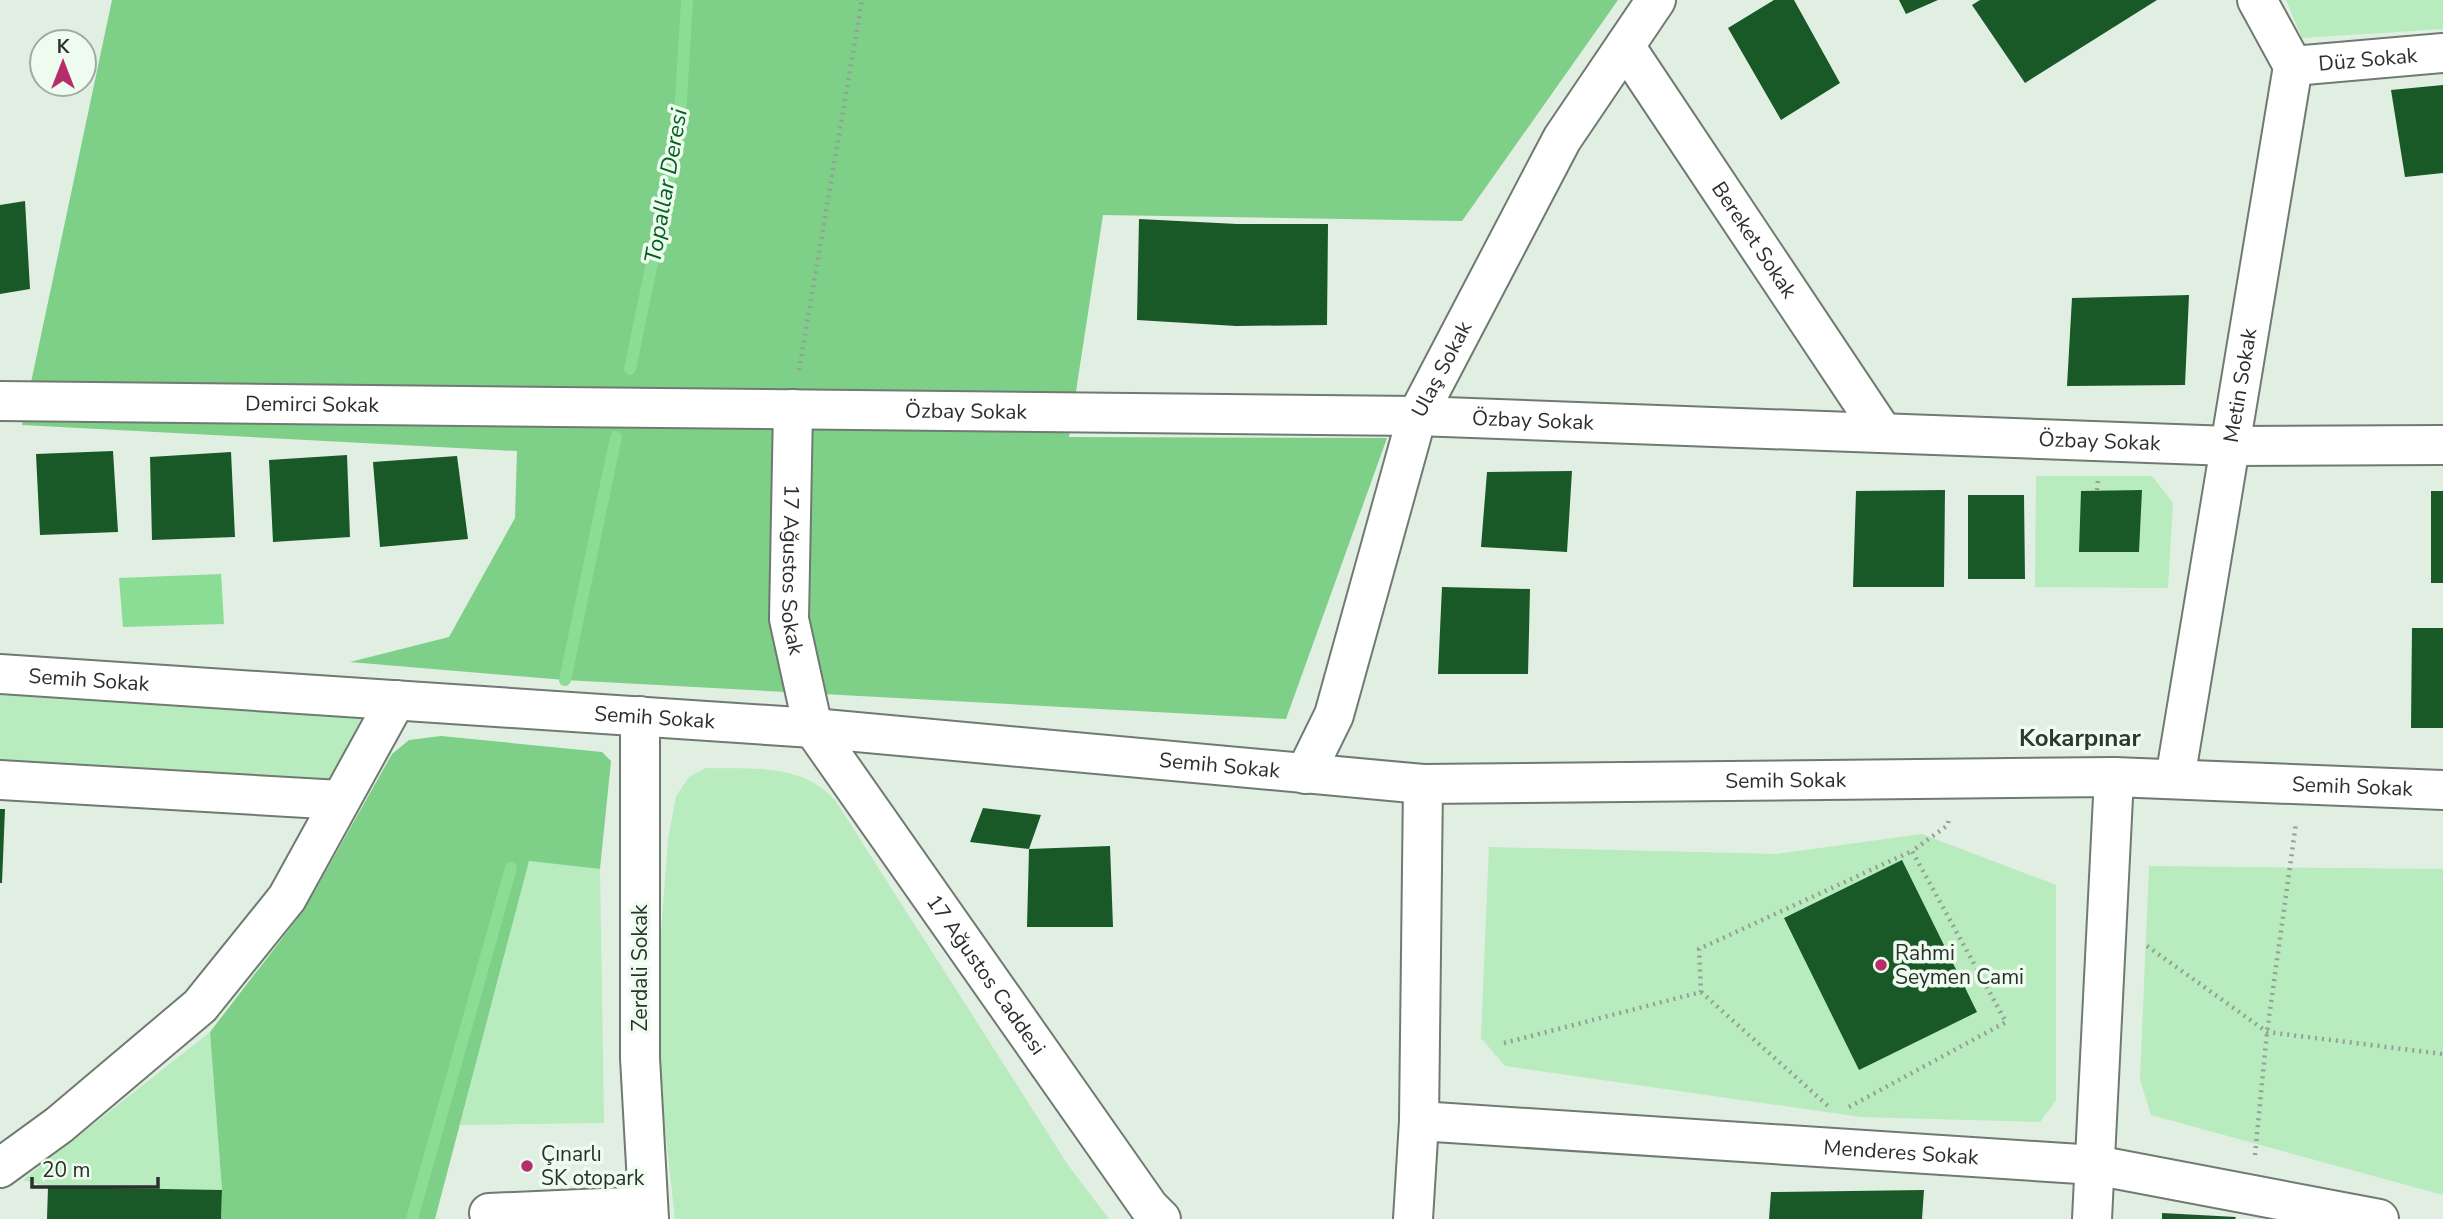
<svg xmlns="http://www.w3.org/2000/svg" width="2443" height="1219" viewBox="0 0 2443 1219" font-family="'Nunito Sans',sans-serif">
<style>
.green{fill:#b8ebbd}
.forest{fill:#7ecf88}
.water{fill:#8bdc95}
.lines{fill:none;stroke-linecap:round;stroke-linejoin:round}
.stream{stroke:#8bdc95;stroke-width:12}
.building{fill:#195827}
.minor-casing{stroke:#6f7a70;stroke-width:42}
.path{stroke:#969f97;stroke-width:4.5;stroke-dasharray:2 5;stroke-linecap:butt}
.minor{stroke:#fff;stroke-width:38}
.poi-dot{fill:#b62d6c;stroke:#eefbef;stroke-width:2.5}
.labels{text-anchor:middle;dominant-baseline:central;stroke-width:7;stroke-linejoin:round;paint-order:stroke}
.street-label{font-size:21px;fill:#2b302c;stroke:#eefbef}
.poi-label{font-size:21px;fill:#2b302c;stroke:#eefbef;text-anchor:start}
.water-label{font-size:23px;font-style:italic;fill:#026121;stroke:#eefbef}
.quarter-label{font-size:24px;font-weight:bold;fill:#2d372e;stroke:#eefbef}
</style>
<rect width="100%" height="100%" fill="#e1eee2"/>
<path class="green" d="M2286,0H2443V29L2302,38Z
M2036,476H2152L2173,503L2168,588L2035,587Z
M0,694L362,717L329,784L0,762Z
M706,768C740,769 783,765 814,783C822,787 829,795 835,800L1068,1165L1109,1219H675L654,1028L668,839L676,796L689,777Z
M1922,834L2056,885V1100L2040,1122L1861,1117L1505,1066L1481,1038L1489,847L1777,854Z
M529,861L600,869L604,1123L460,1125Z
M2149,866L2443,869V1195L2151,1115L2140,1080Z
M210,1032L222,1190L48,1187L23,1180Z"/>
<path class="forest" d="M112,0H1618L1462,221L1103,215L1069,437L1387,438L1286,719L565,680L350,662L449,637L515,518L517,451L22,425Z
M441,736L602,752L611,761L600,869L529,861L435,1219H221L222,1190L210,1032L304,910L392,754L409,740Z"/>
<path class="water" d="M221,574L224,624L123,627L119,578Z"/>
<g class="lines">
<path class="stream" d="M630,369L679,132L687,0
M565,680L616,437
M412,1219L511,868"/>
</g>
<path class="building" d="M1774,0H1794L1840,83L1781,120L1728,28Z
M1899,0H1938L1906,14Z
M1980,0H2157L2025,83L1972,5Z
M2443,85V173L2405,177L2391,90Z
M25,201L30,289L0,294V205Z
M1139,219L1237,224H1328L1327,325L1236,326L1137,320Z
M2189,295L2185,385L2067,386L2072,298Z
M113,451L118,532L40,535L36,454Z
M231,452L235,537L152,540L150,457Z
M347,455L350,537L273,542L269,460Z
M457,456L468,539L380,547L373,462Z
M1572,471L1567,552L1481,547L1487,472Z
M1945,490L1944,587H1853L1856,491Z
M2142,490L2139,552H2079L2081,491Z
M2431,491H2443V583H2431Z
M1968,495H2024L2025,579H1968Z
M1442,587L1530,589L1528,674H1438Z
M2412,628H2443V728H2411Z
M983,808L1041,815L1029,849L970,842Z
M0,809H5L2,883H0Z
M1110,846L1113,927H1027L1029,849Z
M1902,860L1977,1012L1859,1070L1784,918Z
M48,1187L222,1190L221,1219H47Z
M1924,1190L1922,1219H1769L1771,1192Z
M2162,1213L2236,1217L2235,1219H2162Z"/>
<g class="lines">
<defs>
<g id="minor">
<path id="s1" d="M1625,46L1883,433"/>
<path id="s2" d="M2293,66L2443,53"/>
<path id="s3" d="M0,401L1417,416L2230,446L2443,445"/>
<path id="s4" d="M793,409L789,619L813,728L1149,1207L1161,1219"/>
<path id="s5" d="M0,674L813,728L1423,784L2114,777L2443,790"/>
<path d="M640,716V1058L649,1219"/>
<path id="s6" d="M1305,774L1334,715L1417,416L1562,139L1656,0"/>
<path id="s7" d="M2175,779L2293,66L2257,0"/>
<path d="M0,780L340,800"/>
<path id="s8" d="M1419,1121L2095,1165L2379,1219"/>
<path d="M0,1168L59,1125L200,1006L287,898L396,700"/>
<path d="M489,1213L648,1206"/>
<path d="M1413,1219L1419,1121L1423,784"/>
<path d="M2092,1219L2114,777"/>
</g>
</defs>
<use href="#minor" class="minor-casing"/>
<path class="path" d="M799,370L862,0
M2097,490L2098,480
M2147,946L2267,1032L2443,1054
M1701,992L1828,1106
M1504,1043L1701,992L1699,949L1912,851
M1849,1107L2006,1022L1912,851L1948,825L1949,817
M2255,1155L2267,1032L2296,823"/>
<use href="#minor" class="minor"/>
</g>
<g class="poi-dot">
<circle cx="1881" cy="965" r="7"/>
<circle cx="527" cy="1166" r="7"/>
</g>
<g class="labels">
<g class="street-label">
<text stroke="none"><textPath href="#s2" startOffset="75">Düz Sokak</textPath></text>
<text stroke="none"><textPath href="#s1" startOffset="233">Bereket Sokak</textPath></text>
<text stroke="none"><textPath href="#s6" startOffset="429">Ulaş Sokak</textPath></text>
<text stroke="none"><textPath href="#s7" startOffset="399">Metin Sokak</textPath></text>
<text stroke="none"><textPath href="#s3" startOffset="312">Demirci Sokak</textPath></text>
<text stroke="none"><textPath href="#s3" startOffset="966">Özbay Sokak</textPath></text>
<text stroke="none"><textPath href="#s3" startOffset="1533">Özbay Sokak</textPath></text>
<text stroke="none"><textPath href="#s3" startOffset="2100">Özbay Sokak</textPath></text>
<text stroke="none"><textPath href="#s4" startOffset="161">17 Ağustos Sokak</textPath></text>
<text stroke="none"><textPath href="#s5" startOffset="89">Semih Sokak</textPath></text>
<text stroke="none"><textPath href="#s5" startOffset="656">Semih Sokak</textPath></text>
<text stroke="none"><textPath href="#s5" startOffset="1223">Semih Sokak</textPath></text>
<text stroke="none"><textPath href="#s5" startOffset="1790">Semih Sokak</textPath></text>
<text stroke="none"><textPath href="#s5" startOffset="2357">Semih Sokak</textPath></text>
<text transform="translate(640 968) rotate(-90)">Zerdali Sokak</text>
<text stroke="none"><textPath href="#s4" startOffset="623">17 Ağustos Caddesi</textPath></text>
<text stroke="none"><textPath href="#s8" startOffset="483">Menderes Sokak</textPath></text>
</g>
<g class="poi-label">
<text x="1895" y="953">Rahmi<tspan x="1895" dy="24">Seymen Cami</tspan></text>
<text x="541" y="1154">Çınarlı<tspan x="541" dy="24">SK otopark</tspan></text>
</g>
<g class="water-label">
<text transform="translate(666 186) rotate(-80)">Topallar Deresi</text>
</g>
<g class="quarter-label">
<text x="2080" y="738">Kokarpınar</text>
</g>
</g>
<g transform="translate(63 63)"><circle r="33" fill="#eefbef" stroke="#a0aaa1" stroke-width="2"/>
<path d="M0-5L12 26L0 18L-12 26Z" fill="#b62d6c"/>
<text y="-10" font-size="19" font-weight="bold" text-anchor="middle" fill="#2b302c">K</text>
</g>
<path d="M32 1177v10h126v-10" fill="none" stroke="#2b302c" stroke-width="3.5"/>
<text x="42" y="1177" font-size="21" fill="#2b302c" stroke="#eefbef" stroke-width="5" paint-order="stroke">20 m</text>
</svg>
